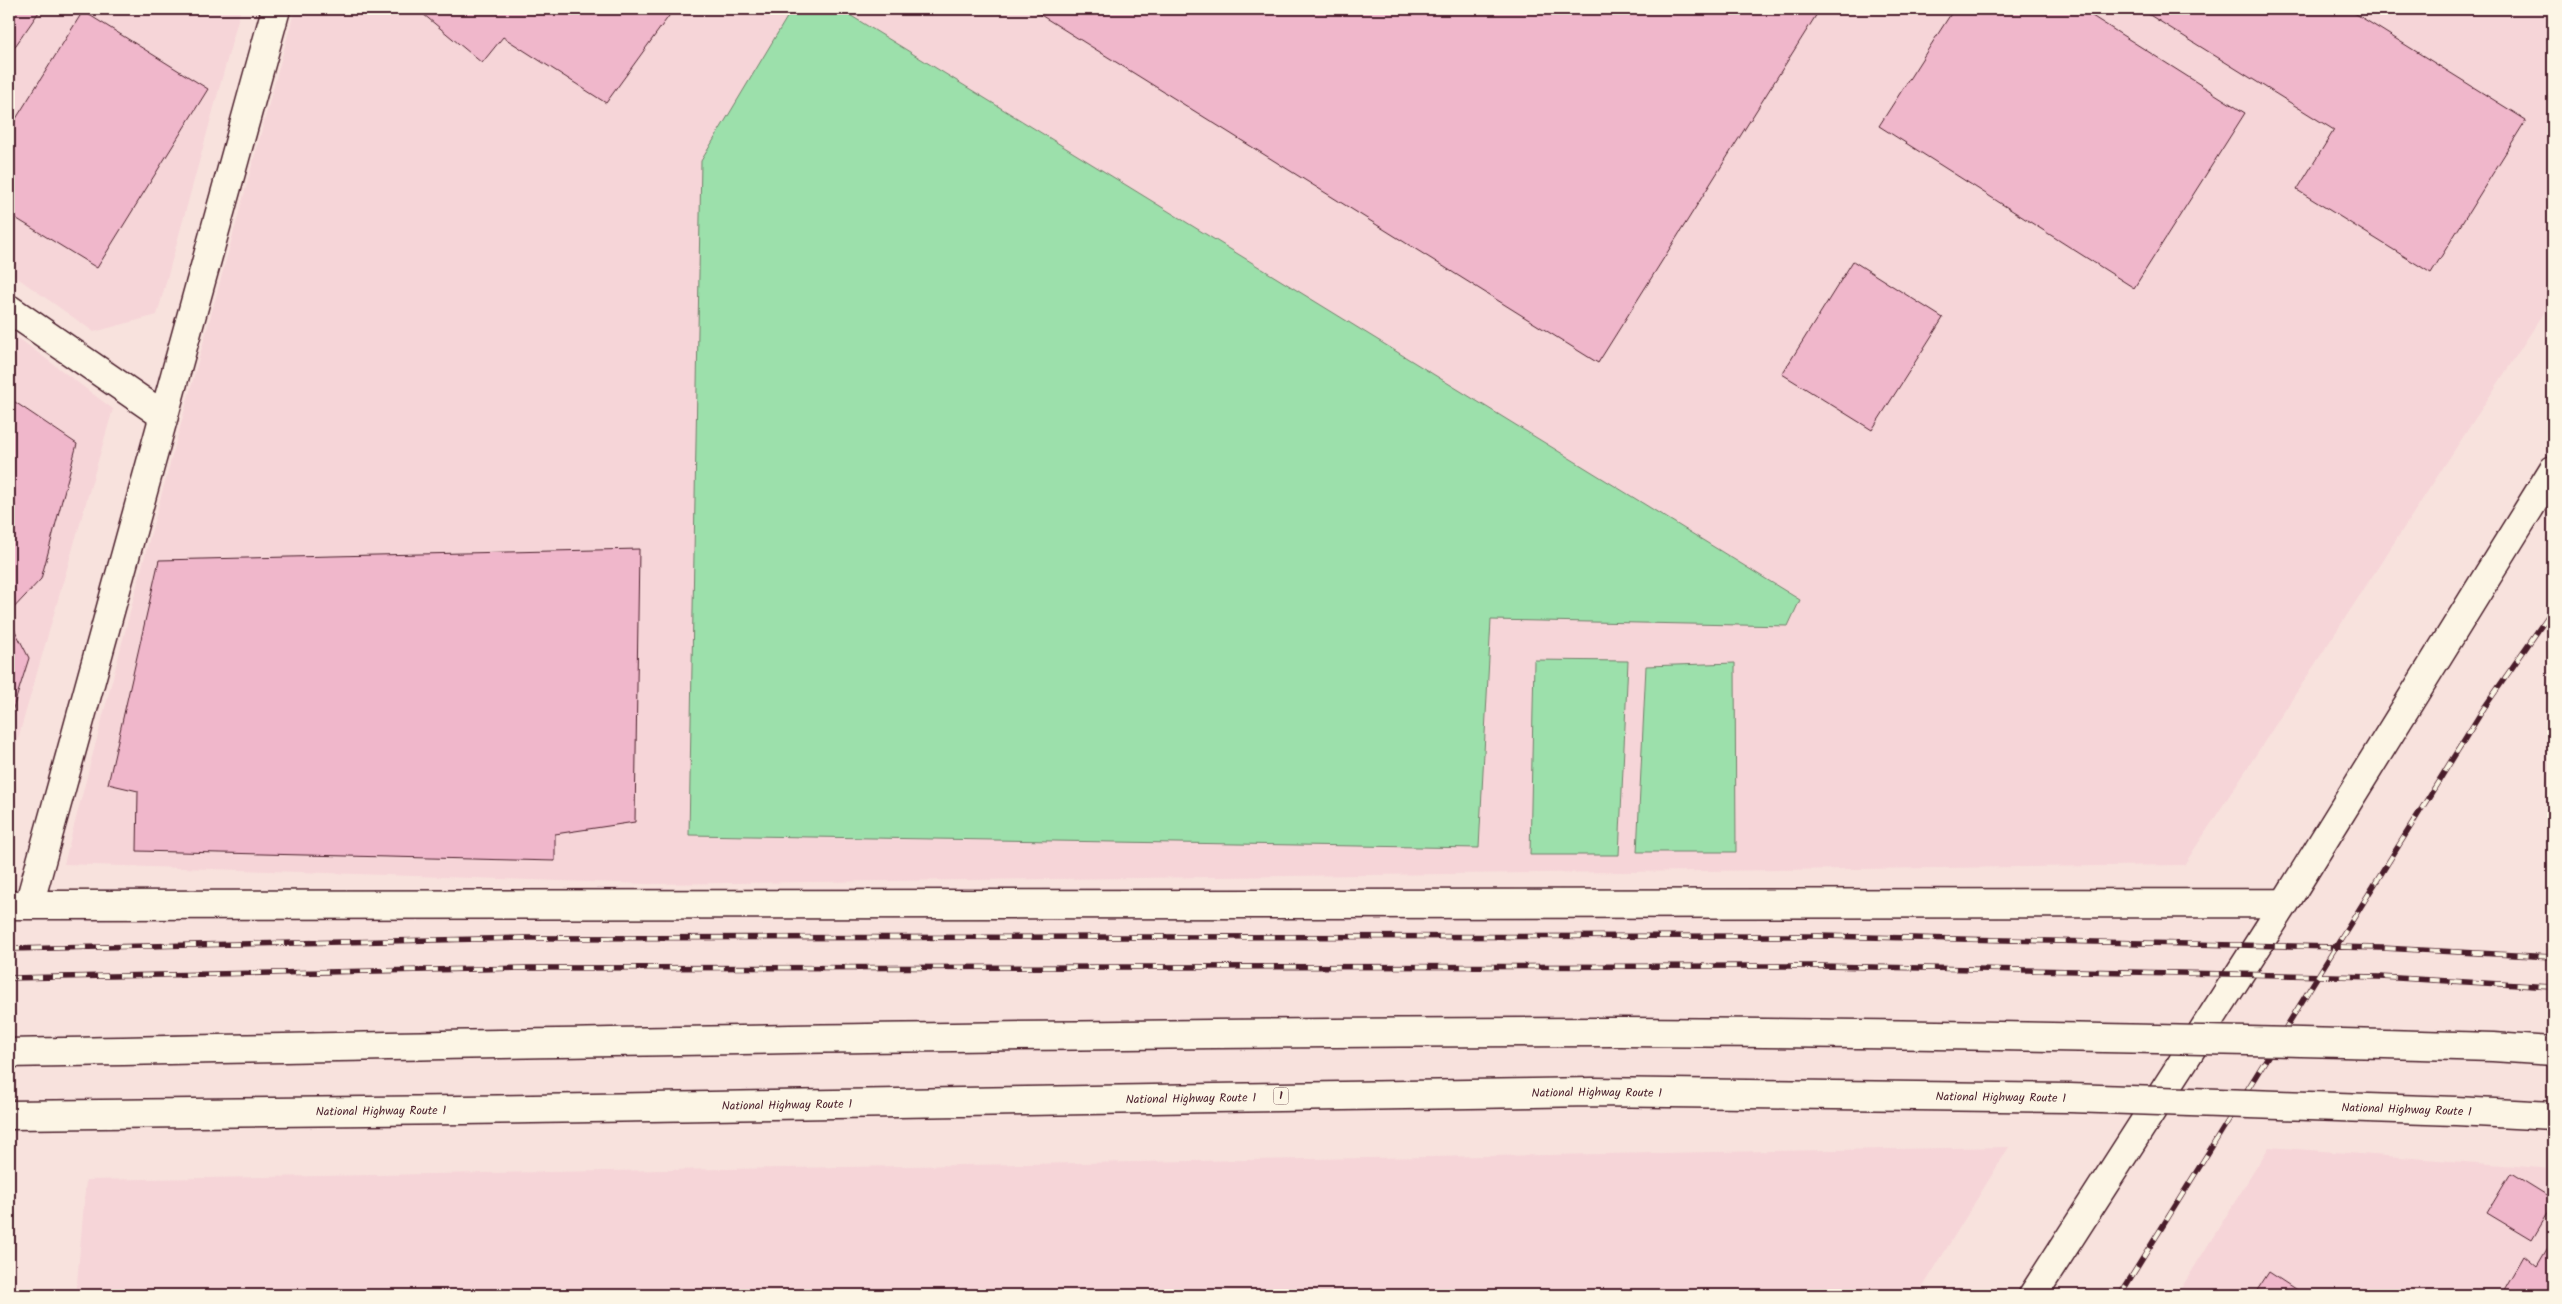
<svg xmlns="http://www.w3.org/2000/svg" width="2562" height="1304" viewBox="0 0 2562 1304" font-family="Kalam,sans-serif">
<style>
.built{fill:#f6d5d8}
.pitch{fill:#9ce0ab;stroke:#73806b}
.building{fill:#f0b7cb;stroke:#4a1f2b}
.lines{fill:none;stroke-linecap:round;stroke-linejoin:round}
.minor-casing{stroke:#4a1f2b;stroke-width:31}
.minor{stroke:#fcf5e5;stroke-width:28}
.rail-casing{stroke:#4a1f2b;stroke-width:5.5}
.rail{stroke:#fcf5e5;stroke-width:4;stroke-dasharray:11;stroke-linecap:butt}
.highway-bridge-casing{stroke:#4a1f2b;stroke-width:31;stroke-linecap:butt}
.highway-bridge{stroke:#fcf5e5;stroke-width:28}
.labels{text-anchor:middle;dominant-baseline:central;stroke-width:4.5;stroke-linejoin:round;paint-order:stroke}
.shield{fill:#fcf5e5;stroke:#7f5f63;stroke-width:1}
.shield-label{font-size:11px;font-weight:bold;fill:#4a1f2b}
.street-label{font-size:12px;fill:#4a1f2b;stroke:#fcf5e5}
</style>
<rect width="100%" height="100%" fill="#f8e2dd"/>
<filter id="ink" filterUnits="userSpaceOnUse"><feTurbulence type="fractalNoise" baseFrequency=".02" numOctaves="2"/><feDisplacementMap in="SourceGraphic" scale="10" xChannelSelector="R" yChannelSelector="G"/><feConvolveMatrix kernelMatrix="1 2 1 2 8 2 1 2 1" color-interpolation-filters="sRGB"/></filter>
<g filter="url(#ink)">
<path class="built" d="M9,9H241L157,315L94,332L9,272Z
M295,9H2553V299L2184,865L647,884L64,864L149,540Z
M9,331L113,409L9,770Z
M2009,1147L1918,1295H76L86,1180Z
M2269,1147L2553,1169V1295H2177Z"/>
<path class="pitch" d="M792,9H840L1800,600L1788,626L1491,620L1479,848L689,835L701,161Z
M1534,660L1628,661L1619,855H1530Z
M1735,663L1736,852H1637L1646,666Z"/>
<path class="building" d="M9,9H41L9,55Z
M417,9H674L606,103L503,37L482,63Z
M1031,9H1820L1598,363Z
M1954,9H2081L2245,113L2134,288L1879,126Z
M2140,9H2348L2526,120L2431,273L2297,190L2334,130Z
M83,11L208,89L97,268L9,214V130Z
M1853,261L1943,318L1872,430L1782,374Z
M9,398L77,444L41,579L9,613Z
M639,549L635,822L555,834V861L137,851L138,791L108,784L159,560Z
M9,619L29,658L9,721Z
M2511,1173L2553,1199V1205L2532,1240L2487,1213Z
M2553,1239V1295H2501L2524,1255L2537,1266Z
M2269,1272L2304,1295H2254Z"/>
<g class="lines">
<defs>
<path id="minor" d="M9,309L164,416
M9,905H29L276,9
M29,905L2285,903
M2033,1295L2285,903L2553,470"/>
</defs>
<use href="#minor" class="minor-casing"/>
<use href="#minor" class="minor"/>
<defs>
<path id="rail" d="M9,949L525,938L1818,936L2382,948L2553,957
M9,978L526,968L1818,966L2380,977L2553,987
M2120,1295L2484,708L2553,609"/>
</defs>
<use href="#rail" class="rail-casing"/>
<use href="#rail" class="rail"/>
<defs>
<g id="highway-bridge">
<path d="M9,1053C546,1043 1082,1032 1619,1032C1911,1033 2202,1039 2493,1047L2553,1051"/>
<path id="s1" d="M9,1115L463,1110L1592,1092L2070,1098L2456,1111L2553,1116"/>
</g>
</defs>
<use href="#highway-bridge" class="highway-bridge-casing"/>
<use href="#highway-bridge" class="highway-bridge"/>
</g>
</g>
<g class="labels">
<rect class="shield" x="1273.5" y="1087.5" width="15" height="17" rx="4"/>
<g class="shield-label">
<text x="1281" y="1096">1</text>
</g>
<g class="street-label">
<text stroke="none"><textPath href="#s1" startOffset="1588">National Highway Route 1</textPath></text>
<text stroke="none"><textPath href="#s1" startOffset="1992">National Highway Route 1</textPath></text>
<text stroke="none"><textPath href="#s1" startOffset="1182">National Highway Route 1</textPath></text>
<text stroke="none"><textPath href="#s1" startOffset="778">National Highway Route 1</textPath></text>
<text stroke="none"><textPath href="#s1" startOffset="2398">National Highway Route 1</textPath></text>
<text stroke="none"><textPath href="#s1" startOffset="372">National Highway Route 1</textPath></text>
</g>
</g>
<rect width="2562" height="1304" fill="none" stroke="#fcf5e5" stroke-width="30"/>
<rect x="15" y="15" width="2532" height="1274" fill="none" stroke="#4a1f2b" stroke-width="2" filter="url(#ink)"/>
</svg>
